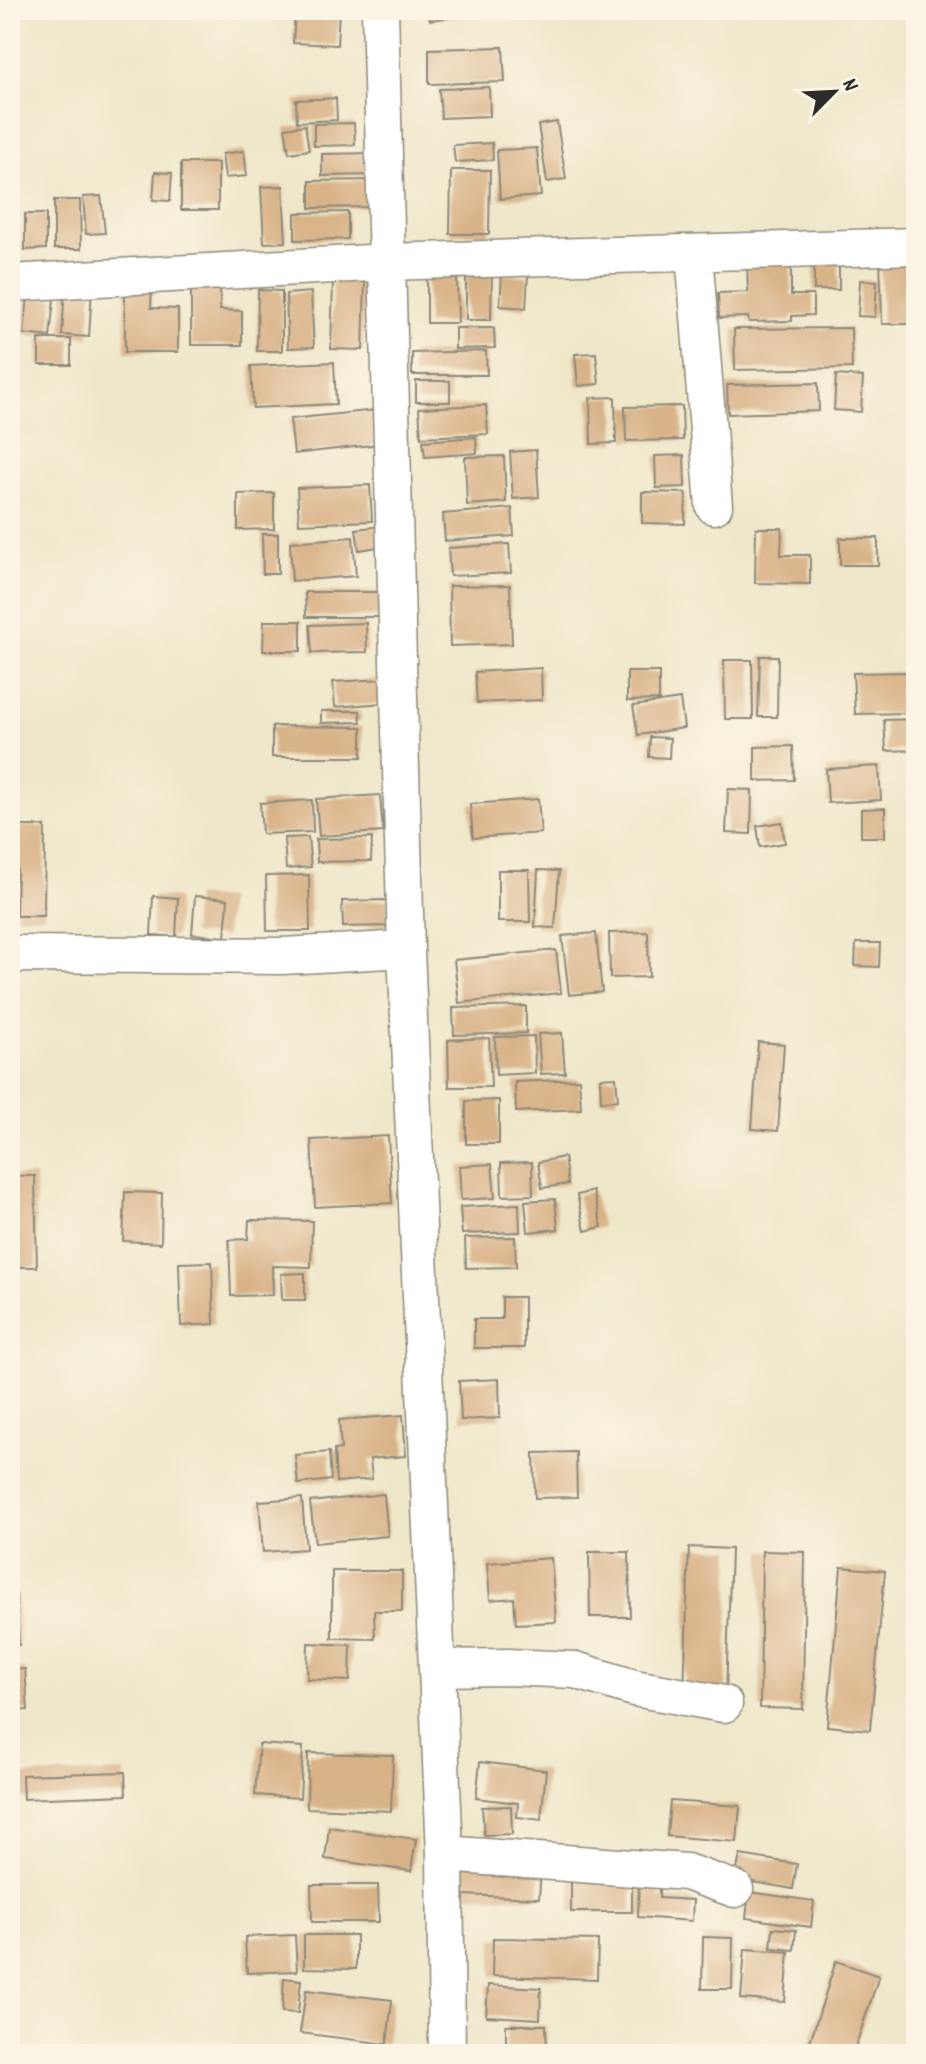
<svg xmlns="http://www.w3.org/2000/svg" width="926" height="2064" viewBox="0 0 926 2064" font-family="Dekko,sans-serif">
<style>
.building{fill:#d9b388}
.lines{fill:none;stroke-linecap:round;stroke-linejoin:round}
.street-casing{stroke:#8d897a;stroke-width:39}
.street{stroke:#fff;stroke-width:36}
</style>
<rect width="100%" height="100%" fill="#fcf5e5"/>
<filter id="ink" filterUnits="userSpaceOnUse"><feTurbulence type="fractalNoise" baseFrequency=".0125" numOctaves="2"/><feDisplacementMap in="SourceGraphic" scale="16" xChannelSelector="R" yChannelSelector="G"/><feConvolveMatrix kernelMatrix="1 2 1 2 8 2 1 2 1" color-interpolation-filters="sRGB"/></filter>
<filter id="wash" filterUnits="userSpaceOnUse"><feTurbulence type="fractalNoise" baseFrequency=".006" numOctaves="4" result="noise"/><feDisplacementMap in="SourceGraphic" scale="32" xChannelSelector="R" yChannelSelector="G"/><feGaussianBlur stdDeviation="1.8" result="paint"/><feColorMatrix in="noise" values="0 0 0 0 0 0 0 0 0 0 0 0 0 0 0 0 0 1.4 0 .05"/><feComposite in="paint" operator="in"/></filter>
<g filter="url(#wash)">
<rect width="100%" height="100%" fill="#efe7c9"/>
<g id="blocks">
<path class="building" d="M295,10H339L337,45L293,43Z
M428,10H473L474,14L430,20Z
M503,47L505,82L429,84V49Z
M489,87L490,116L441,118L439,89Z
M336,98L337,120L297,122L296,100Z
M557,122L566,179L547,182L538,125Z
M354,123L355,145L314,146V124Z
M305,125L309,150L289,153L285,128Z
M492,143L493,160L455,162L453,145Z
M537,148L541,196L500,199L497,150Z
M244,151L247,176L225,178L222,154Z
M374,153V175L322,176V154Z
M181,163H218V210H181Z
M451,170H490L489,234H450Z
M155,172L172,173L170,201L153,200Z
M374,180V207L310,208V181Z
M283,186L286,242L264,243L261,187Z
M101,196L105,233L86,234L83,197Z
M54,200H80L81,249H54Z
M348,212V239L295,240V213Z
M25,214H46V249L25,250Z
M912,255L913,324H882L880,256Z
M814,262H839V290H814Z
M791,263V295H813V315L792,316V321L749,322L748,317L719,318L718,293L748,292L747,264Z
M427,272H457L458,323H427Z
M466,272H492L491,320H466Z
M502,274L528,276L526,308L500,306Z
M860,280L877,281L875,317L858,316Z
M333,281L365,282L363,350L331,349Z
M191,286H220V310L242,311V345H191Z
M65,287L92,289L89,337L62,335Z
M125,288H152L151,308L178,309V352H125Z
M258,290L282,291V351H257Z
M311,292L314,347L288,348L286,294Z
M10,294L16,295L14,367H10Z
M28,296L54,299L50,337L24,334Z
M455,328H494L495,348L455,349Z
M851,328L852,368L735,370L734,329Z
M39,339H71V365H39Z
M486,351L487,375H412V353Z
M596,353L599,384L578,386L575,354Z
M334,362L336,404L253,408L251,366Z
M836,375L863,377L861,412L834,410Z
M416,381H450V402H416Z
M818,383L819,411L728,414L727,385Z
M615,397L616,443L591,444L590,398Z
M486,405L488,434L421,437L419,408Z
M682,406L683,440L626,441L625,407Z
M376,410L380,444L294,454L290,419Z
M476,437L477,453L425,457L423,441Z
M536,450L539,497L513,499L510,452Z
M684,455L685,487L656,488L655,456Z
M504,456L506,502L467,505L465,457Z
M370,485L372,521L299,524L297,488Z
M642,492L686,493L685,524L642,523Z
M274,493V529L238,530V494Z
M512,508L514,536L445,541L443,514Z
M382,526L385,546L359,550L356,529Z
M756,528H782L781,555H810V584L755,583Z
M262,534H278V574H263Z
M353,537L356,576L292,581L290,542Z
M840,538H878V565H840Z
M509,544L511,573L450,576L448,548Z
M510,585L512,644L450,646L449,586Z
M305,592H380L381,617H306Z
M264,621H301V651H263Z
M366,623L367,652L312,653L310,625Z
M760,656H778L777,717H758Z
M724,660H752L753,719H725Z
M541,668L542,700L477,703L475,672Z
M627,672H659V700L627,701Z
M911,672L912,713L855,714L853,673Z
M382,679L384,703L335,707L333,682Z
M680,699L684,728L638,735L633,706Z
M321,711H360L361,722L321,723Z
M916,719V750L886,751L884,720Z
M272,726L362,727V757H272Z
M650,737L670,738L669,758L649,757Z
M793,746L794,780L755,781V747Z
M879,766L881,800L828,803L826,769Z
M728,789L752,790L751,834L726,833Z
M380,795L383,832L319,836L316,799Z
M538,799L541,833L473,838L470,804Z
M312,800L313,832L262,834L260,803Z
M885,808V837H861V809Z
M782,822L785,843L760,847L757,826Z
M10,826H45L44,916H16L17,863H10Z
M308,837L311,867L286,869L284,838Z
M372,838L371,861L317,862L316,839Z
M498,870H529L530,922H498Z
M538,870L559,871L555,928L535,927Z
M309,875L310,931H267L266,876Z
M153,896L178,898L176,937L151,935Z
M195,896L228,899L225,937L192,934Z
M388,900V926L343,927L342,901Z
M648,932L649,977L610,978L609,933Z
M596,933L602,992L569,995L562,936Z
M856,943H880L879,967L855,966Z
M556,950L561,993L459,1003L454,960Z
M526,1006V1033L454,1035L453,1008Z
M562,1033L565,1073L541,1074L538,1034Z
M534,1036L535,1073L496,1075L495,1037Z
M489,1038L491,1087H449L448,1040Z
M758,1042L784,1044L778,1131L752,1129Z
M616,1077L618,1100L601,1101L600,1078Z
M579,1079L581,1109L516,1112L515,1082Z
M499,1100V1144H466V1101Z
M388,1136L392,1203L315,1207L311,1140Z
M564,1157L568,1184L542,1188L538,1162Z
M532,1162L533,1195L502,1196L501,1163Z
M492,1164L495,1198L461,1200L459,1166Z
M10,1176H35L37,1267H10Z
M593,1191L602,1227L585,1231L577,1195Z
M125,1192L162,1193L161,1243L123,1241Z
M555,1199L558,1229L528,1232L525,1201Z
M519,1204L520,1232L462,1234L460,1207Z
M249,1220L312,1221L311,1267L272,1266L273,1295L231,1296L229,1240L248,1239Z
M515,1237L516,1267L466,1268L465,1238Z
M212,1262L214,1324L181,1326L179,1263Z
M305,1273V1300H282L281,1274Z
M502,1297H524V1348H474V1319H502Z
M499,1379L500,1418L461,1420L459,1381Z
M403,1415L406,1456L370,1459L372,1479L336,1482L334,1450L341,1449L339,1420Z
M10,1426H14V1488H10Z
M329,1452L331,1480L298,1484L295,1455Z
M576,1452L577,1497L535,1498L534,1453Z
M384,1494L388,1536L315,1543L310,1502Z
M302,1498L306,1549L263,1552L259,1501Z
M689,1547L731,1549L726,1695L684,1693Z
M762,1551L805,1552L803,1709L760,1708Z
M589,1552H629L630,1617H590Z
M551,1558L556,1622L516,1624L514,1598L490,1600L487,1563Z
M841,1567L885,1571L870,1730L827,1726Z
M332,1571H402V1611H374L375,1639L332,1638Z
M10,1594H16L19,1645H10Z
M308,1643L351,1645L350,1681L307,1679Z
M25,1669L28,1710L10,1711V1670Z
M259,1744L303,1747L300,1798L255,1795Z
M308,1753L393,1755L391,1811L307,1808Z
M480,1762L546,1770L541,1820L517,1817L518,1803L476,1798Z
M125,1772L126,1795L23,1799L22,1775Z
M670,1801L740,1806L737,1842L667,1836Z
M511,1806L512,1834L484,1835L482,1807Z
M329,1827L416,1839L411,1871L325,1859Z
M740,1855L797,1864L793,1889L735,1879Z
M463,1863L541,1867L539,1898L462,1895Z
M571,1869H632V1912H571Z
M639,1879H659V1898L693,1900L692,1921L638,1917Z
M311,1885H378L379,1922H312Z
M749,1892L814,1901L811,1927L746,1918Z
M773,1928L796,1930L794,1950L771,1948Z
M295,1935L297,1971L247,1973L245,1937Z
M304,1935H356V1969L304,1968Z
M703,1937L733,1938L732,1989H702Z
M493,1938L598,1940L597,1979L492,1976Z
M745,1949L789,1952L785,2002L741,1999Z
M836,1961L879,1976L853,2054H806Z
M284,1978L301,1980L298,2013L282,2012Z
M488,1985L541,1988L540,2019L486,2016Z
M306,1990L392,2000L387,2044L300,2033Z
M506,2025H546L547,2051L506,2052Z"/>
</g>
</g>
<g filter="url(#ink)">
<use href="#blocks" fill-opacity="0" stroke="#8d897a" stroke-width="2"/>
<g class="lines">
<defs>
<path id="street" d="M380,10L406,949L445,1854L447,2054
M694,253L714,506
M10,283L387,262L916,246
M10,954L283,956L406,949
M437,1668L508,1667L575,1670L634,1688L724,1704
M445,1854L686,1872L735,1889"/>
</defs>
<use href="#street" class="street-casing"/>
<use href="#street" class="street"/>
</g>
</g>
<rect width="926" height="2064" fill="none" stroke="#fcf5e5" stroke-width="40"/>
<g transform="translate(834 92) rotate(66)" stroke="#fcf5e5" stroke-width="6" paint-order="stroke">
<path d="M0-6L14 30L0 20L-14 30Z" fill="#2b2b2b"/>
<text y="-12" font-size="22" font-weight="bold" text-anchor="middle" fill="#2b2b2b">N</text>
</g>
</svg>
